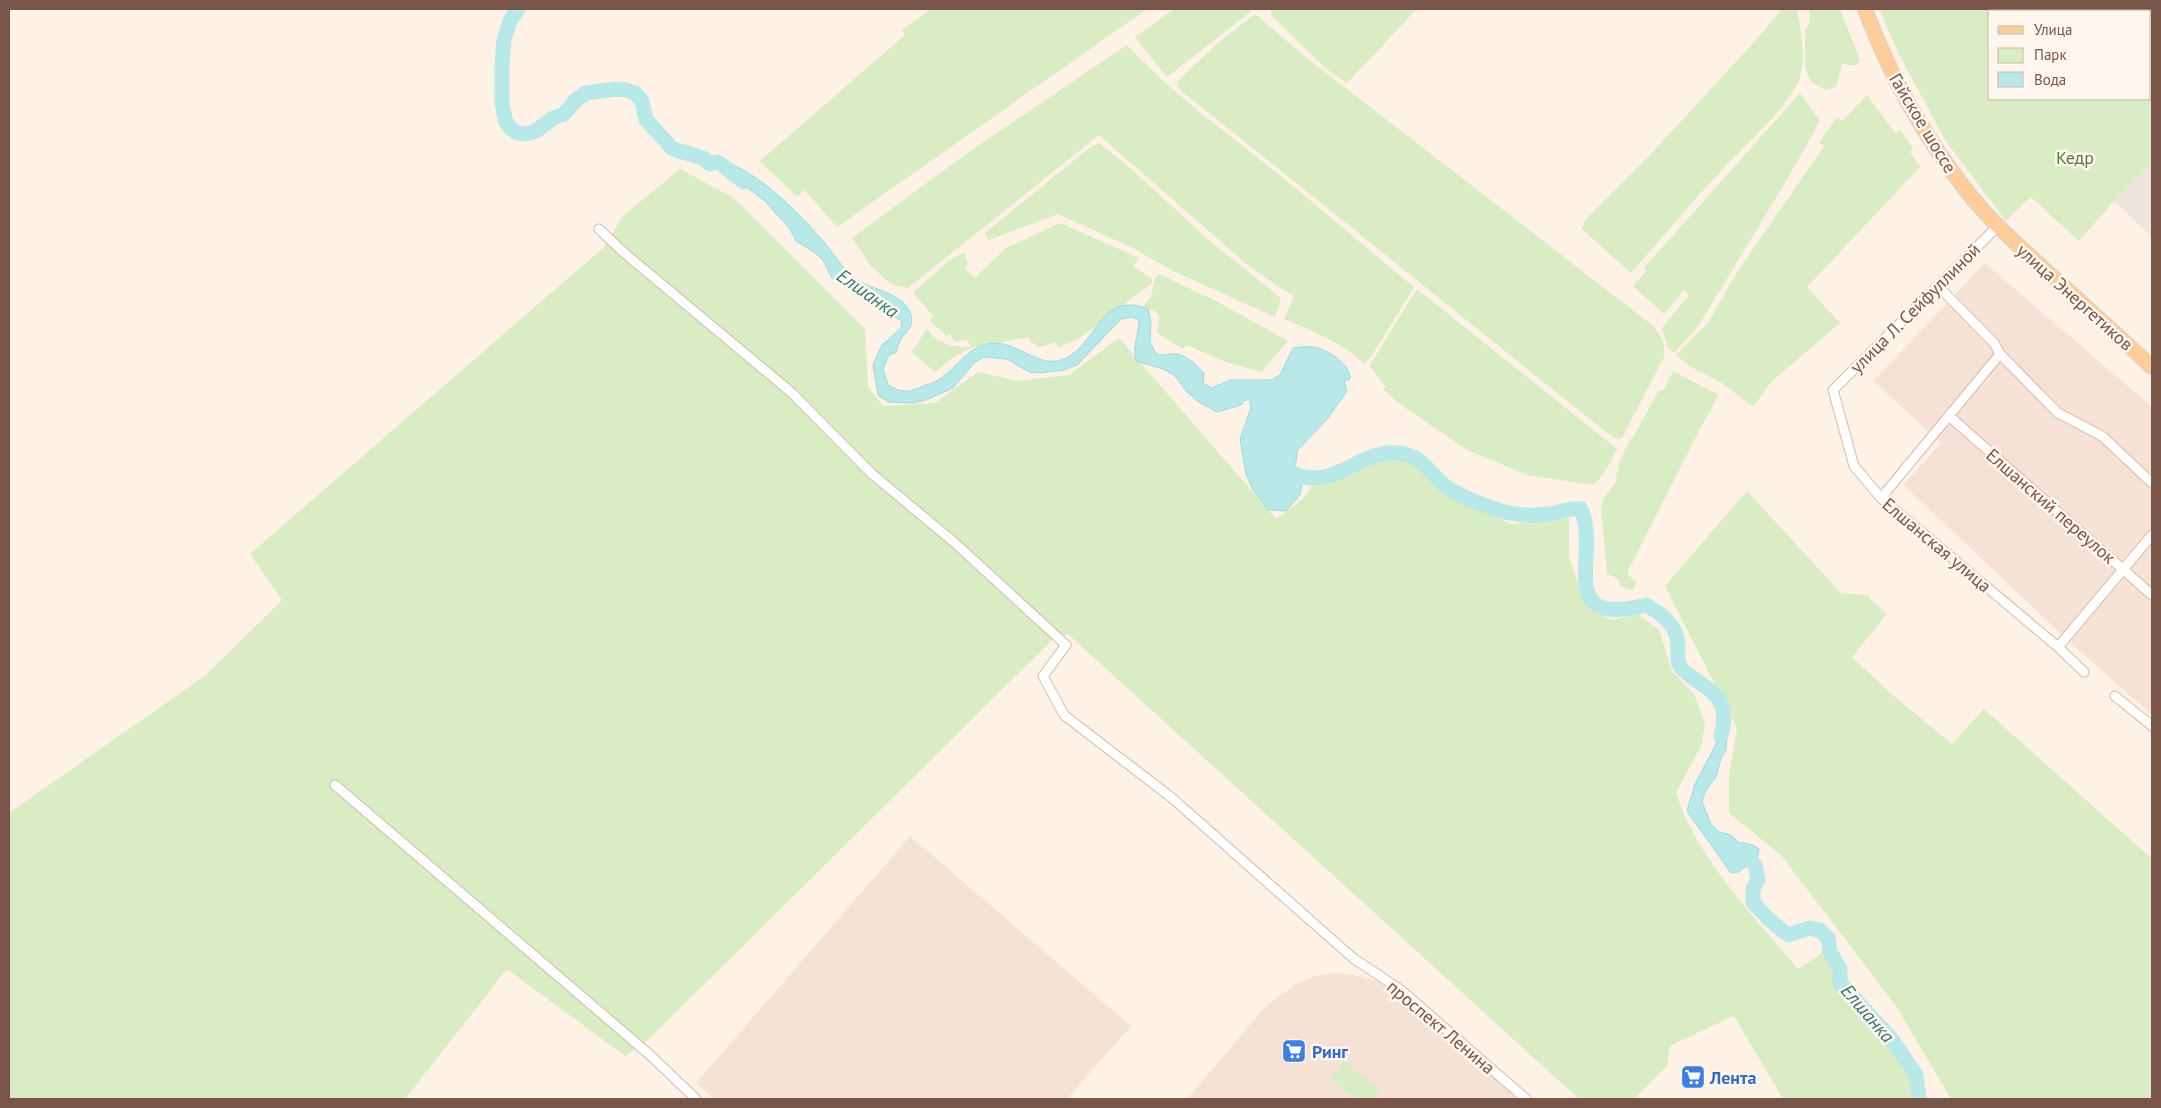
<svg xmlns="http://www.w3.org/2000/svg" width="2161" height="1108" viewBox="0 0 2161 1108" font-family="'PT Sans',sans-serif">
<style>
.residential{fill:#f6e2d4}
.industrial{fill:#eee5e0}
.green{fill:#d9ecc3;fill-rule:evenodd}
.water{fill:#b9e8e9;stroke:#9ed9db}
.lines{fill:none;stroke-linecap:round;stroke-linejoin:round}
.river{stroke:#b9e8e9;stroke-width:15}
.minor-casing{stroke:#d3baad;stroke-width:11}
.primary-casing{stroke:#d9cfcc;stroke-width:16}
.minor{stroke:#fff;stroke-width:9}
.primary{stroke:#ffcd9b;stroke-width:14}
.labels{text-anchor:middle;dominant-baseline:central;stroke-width:5;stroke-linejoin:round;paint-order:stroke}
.street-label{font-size:18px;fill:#795449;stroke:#fff6ed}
.park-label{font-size:18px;fill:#577a3d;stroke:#fff6ed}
.shop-label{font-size:18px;font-weight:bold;fill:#366cbe;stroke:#fff6ed;text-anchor:start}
.water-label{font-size:19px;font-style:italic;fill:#387577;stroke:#fff6ed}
</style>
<rect width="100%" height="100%" fill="#fef1e6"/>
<path class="residential" d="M1985,263L2152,407V715L2074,646L1903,485L1941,443L1873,381Z
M910,836L1131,1026L1067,1099H714L696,1083Z
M1334,973L1352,975L1377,981L1399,993L1521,1099H1187L1265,1007L1296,984L1315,976Z"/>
<path class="industrial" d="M2152,163V237L2114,201Z"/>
<path class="green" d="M931,9H1147L837,227L805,190L797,197L760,161L905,35L902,30Z
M1174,9H1254L1167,77L1135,37Z
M1271,9H1417L1347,83L1325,68L1271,15Z
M1782,9H1796C1802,27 1806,62 1799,80C1786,110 1743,147 1720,172C1689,205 1661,239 1631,273L1581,228L1589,216L1649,156L1757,39Z
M1809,9H1840L1860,60L1856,66L1842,64L1836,87L1826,90L1811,82L1805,67V29L1810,23Z
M1879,9H2152V163L2114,201L2079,241L2031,197L2006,221L1945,140L1900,56ZM1990,11H2150V99H1990Z
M1255,14L1303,55L1652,325C1660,334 1666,344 1664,357L1622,438L1615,439C1470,324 1326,206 1180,90L1177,82L1219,42Z
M1127,45C1171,93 1226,132 1277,173C1323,210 1368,250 1414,287L1371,357L1364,364C1342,342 1312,331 1284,319L1294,296L1278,287L1244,262L1099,135L908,288L892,285L871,266L852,238L970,151Z
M1800,93L1820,121L1789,176L1699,325L1674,353L1668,348L1662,328L1689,295L1684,290L1664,314L1633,286L1647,270L1643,269Z
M1867,95L1895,133L1900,130L1913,148L1910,152L1920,167L1807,287L1840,323L1772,381L1753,407L1722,383L1691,367L1676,355L1708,323L1736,274L1824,146L1819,143L1837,117L1842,121Z
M1099,143L1130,168L1211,242L1281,298L1275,317L1171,270L1133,248L1058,214L989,240L985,233L1088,149Z
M680,169L734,198L865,329L868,387L883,406L935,403L978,372L1017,381L1069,375L1119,338L1276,519L1303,499L1314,483L1387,457L1410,460L1423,470L1510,524L1569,518V556L1580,592L1596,613L1612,620L1638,614L1659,630L1672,671L1694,694L1705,724L1701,746L1676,793C1696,857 1755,918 1798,969L1824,952L1916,1085L1913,1099H1783L1734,1016L1669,1046L1668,1064L1634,1099H1579L1068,634L1051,641L648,1040L625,1056L507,969L405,1099H9V813L206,675L282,600L250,554L604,247L623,216Z
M1060,223L1139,258L1133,266L1152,279V283L1081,337L1058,348L1056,342L1040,347L1030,341L1029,337L971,348L952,358L935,372L912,352L927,328C936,344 953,347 970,347L968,340L955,342L950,334L947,336L930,321L933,316L913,293L948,261L964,252L968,264L965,269L975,278L1006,248Z
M1159,274L1216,301L1288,341L1261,372L1223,361L1187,345L1183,349L1157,333L1159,316L1154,311L1143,307L1151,297L1155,278Z
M1417,289L1617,449L1608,467L1597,482L1592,485L1527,475L1467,450L1404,407L1383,390L1386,387L1370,367L1371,363Z
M1673,371L1719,395L1701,427L1629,569L1628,575L1637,582L1633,591L1620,585L1619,579L1607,574L1601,506L1604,498L1617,480L1615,477L1619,469L1618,465L1630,439H1632L1659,390L1663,391Z
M1747,491L1841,593L1866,595L1887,614L1852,657L1890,693L1952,744L1984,709L2152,859V1099H1951L1896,1006L1781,855L1729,813V777L1737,728L1665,586Z
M1344,1061L1381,1090L1374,1099H1356L1330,1078Z"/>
<path class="water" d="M722,161C756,171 792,206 815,232C829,246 838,263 852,276C868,291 903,290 911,315C915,328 904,332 900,341C898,345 897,349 896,352L889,355L883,369L888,385C901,393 909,393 923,386C928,384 935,383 940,379C955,369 964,353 981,346C1015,332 1037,375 1068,357C1099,339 1101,291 1148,309L1151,322L1150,342L1156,354C1167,357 1167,353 1176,354C1187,355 1197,366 1204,373L1203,383L1211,388L1231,380H1271L1280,375L1293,348C1299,347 1307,346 1313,347C1327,349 1351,364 1350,379L1344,381L1347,391L1328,418L1297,451L1296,462L1290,471C1292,477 1297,478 1303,478L1300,495L1286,511L1268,510L1253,490L1246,474L1240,439L1251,408L1250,400H1245L1241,405L1217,412L1197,401L1186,391L1175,376L1163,369L1136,361C1132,346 1139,334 1139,320L1132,317L1121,319L1077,365L1064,370L1040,373L1029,372L1007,359L984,357L975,362L953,388L926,400L914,403L888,402L878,395L873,365L876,357L882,345L901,328L902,321L882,309L873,302L859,295L839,281L832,278L824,262L817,254L796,241L790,229L765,201L745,186L721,172L729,169Z
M1725,715L1728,716L1730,724L1727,732L1726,750L1721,758L1716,777L1705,792L1702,802L1711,824L1719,832L1731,835L1738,842L1753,845L1759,849L1757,859L1738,872L1731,873L1687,811L1695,784L1716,744C1716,739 1722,720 1725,715Z"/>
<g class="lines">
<path class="river" d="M518,9L510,21L504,40L502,63V102L505,120L511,129L518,133L527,134L536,131L553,118L564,114L576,100L586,93L616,89L626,90L635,93L642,101L646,120L673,149L703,158L710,164L718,162L744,182
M1275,460L1274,462C1283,467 1294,475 1305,477C1340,484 1363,449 1398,453C1421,455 1428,471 1444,485C1456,495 1476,502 1492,508C1509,514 1529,517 1548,514C1562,513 1566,507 1581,509C1601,553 1552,629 1646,605C1661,613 1677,625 1678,644C1678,650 1677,659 1679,664C1680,669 1688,674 1692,677C1717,695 1730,702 1721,736
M1739,850L1755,865L1758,880L1753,889V902C1764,915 1775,926 1789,935L1809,928L1820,930L1828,938L1830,952L1840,969V983L1891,1038L1916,1075L1919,1099"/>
<defs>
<path id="minor" d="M1998,226L1833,390L1854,466L1881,498L2058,647L2084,672
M599,229L622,251L792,393L872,474L955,543L1066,645L1043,676L1064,715L1172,798L1353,958L1401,990L1526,1099
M1938,286L1994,343L2000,354L2058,413L2102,436L2152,483
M1949,416L2152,595
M1881,498L2000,354
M2058,647L2152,535
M2115,696L2152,726
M335,785L650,1055L696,1099"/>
<path id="primary" d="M1865,9C1889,74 1923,135 1966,190C1988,219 2016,243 2043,268C2080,301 2116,334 2152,367"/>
</defs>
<use href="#minor" class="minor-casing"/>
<use href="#primary" class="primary-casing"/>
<use href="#minor" class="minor"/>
<use href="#primary" class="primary"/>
</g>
<defs>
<symbol id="supermarket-square" viewBox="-11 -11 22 22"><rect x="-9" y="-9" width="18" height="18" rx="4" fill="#3f7fe0" stroke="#fff6ed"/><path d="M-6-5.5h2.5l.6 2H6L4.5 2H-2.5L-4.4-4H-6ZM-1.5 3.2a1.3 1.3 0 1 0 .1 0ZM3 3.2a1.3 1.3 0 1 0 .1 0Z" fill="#fff"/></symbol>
</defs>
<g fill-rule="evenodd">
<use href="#supermarket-square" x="1280" y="1037" width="28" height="28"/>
<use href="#supermarket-square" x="1679" y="1063" width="28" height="28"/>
</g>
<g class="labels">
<g class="street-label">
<text transform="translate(1923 123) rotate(59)">Гайское шоссе</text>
<text transform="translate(2075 297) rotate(42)">улица Энергетиков</text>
<text transform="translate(1915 308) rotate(-45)">улица Л. Сейфуллиной</text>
<text transform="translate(2051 506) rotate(41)">Елшанский переулок</text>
<text transform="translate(1937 545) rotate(40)">Елшанская улица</text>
<text transform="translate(1441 1027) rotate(40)">проспект Ленина</text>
</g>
<g class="park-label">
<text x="2075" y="157">Кедр</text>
</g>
<g class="shop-label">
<text x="1312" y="1051">Ринг</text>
<text x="1710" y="1077">Лента</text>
</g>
<g class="water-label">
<text transform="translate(868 293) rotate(35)">Елшанка</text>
<text transform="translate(1868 1013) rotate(49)">Елшанка</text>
</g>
</g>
<rect width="2161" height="1108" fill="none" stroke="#795449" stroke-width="20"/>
<rect x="1988" y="10" width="162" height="90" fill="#fff6ed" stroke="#c9b5ab"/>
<rect x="1998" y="26" width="25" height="8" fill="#ffcd9b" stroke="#c9b5ab"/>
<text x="2034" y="35" font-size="15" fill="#795449">Улица</text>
<rect x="1998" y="48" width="25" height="15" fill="#d9ecc3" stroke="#c9b5ab"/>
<text x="2034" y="60" font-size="15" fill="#795449">Парк</text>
<rect x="1998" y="72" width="25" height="15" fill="#b9e8e9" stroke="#c9b5ab"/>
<text x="2034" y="85" font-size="15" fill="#795449">Вода</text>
</svg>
